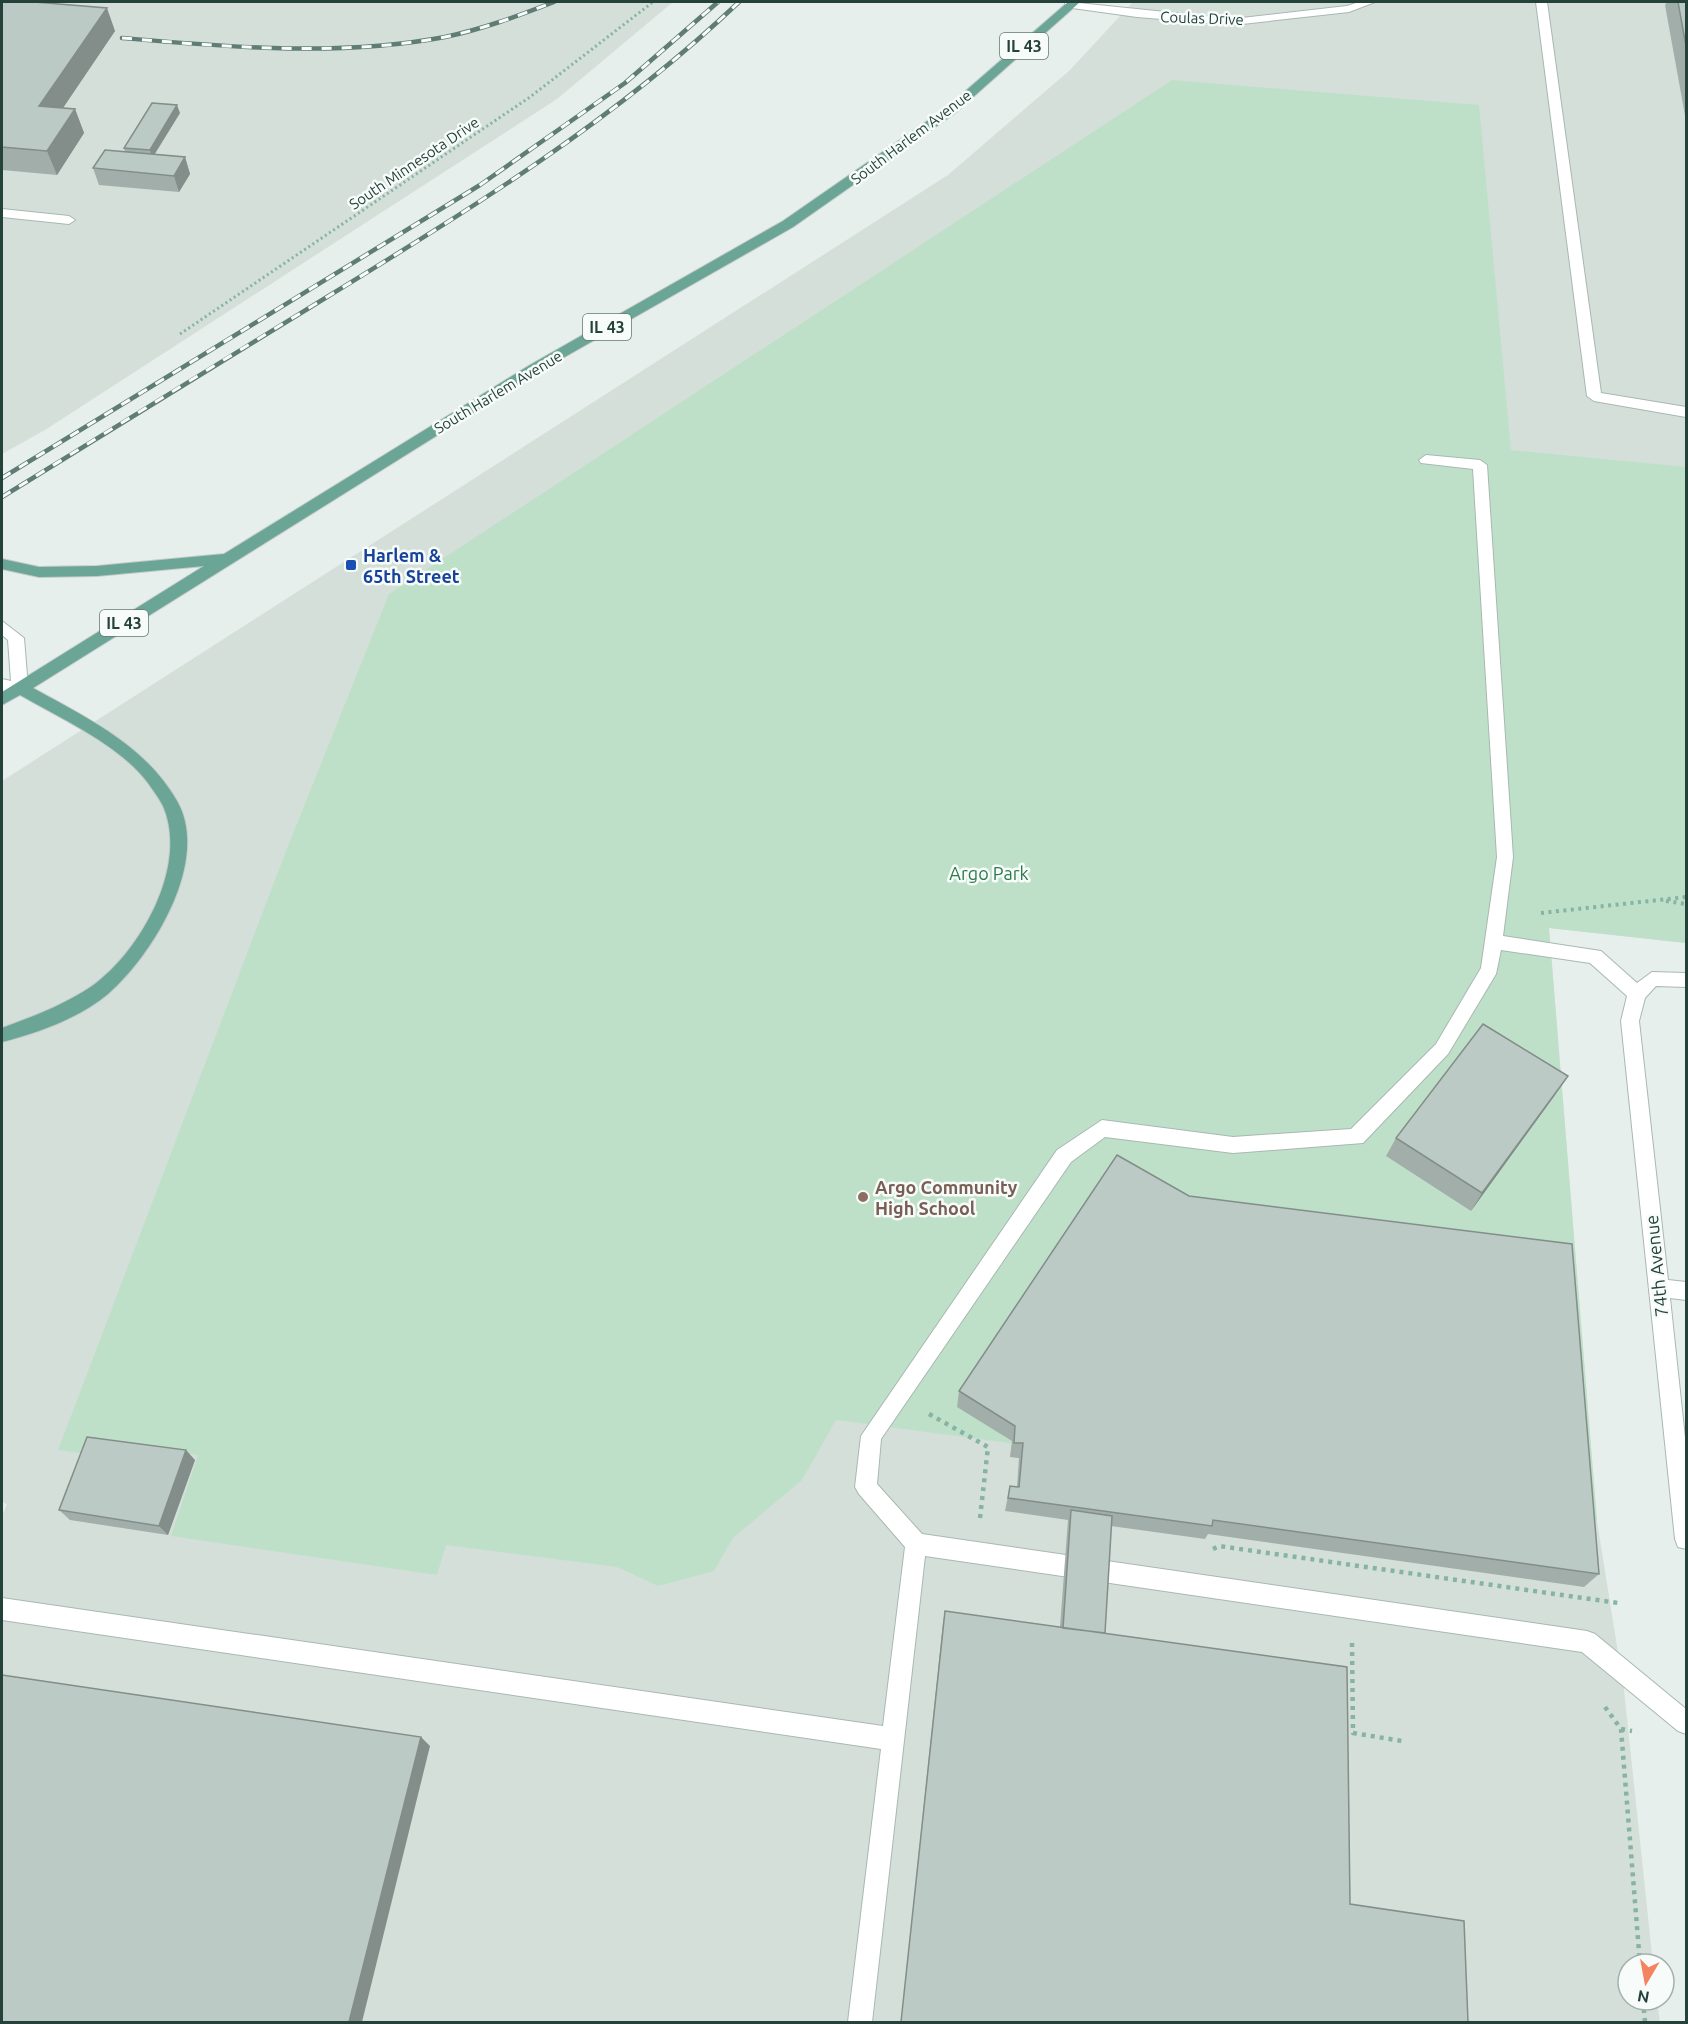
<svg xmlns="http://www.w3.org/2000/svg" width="1688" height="2024" viewBox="0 0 1688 2024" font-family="Ubuntu,sans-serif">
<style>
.built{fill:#d4dfda}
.green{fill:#bfe0c8}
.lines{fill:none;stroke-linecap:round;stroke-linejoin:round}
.minor-casing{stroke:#a8b8b2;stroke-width:2}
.major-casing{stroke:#c2cac8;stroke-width:2}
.path-far2{stroke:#86b3a5;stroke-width:3;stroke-dasharray:2 3;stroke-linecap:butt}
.path-far1{stroke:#86b3a5;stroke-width:4;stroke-dasharray:3 4.5;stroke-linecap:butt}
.path{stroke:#86b3a5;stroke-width:4.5;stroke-dasharray:4 5;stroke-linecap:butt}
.minor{fill:#fff;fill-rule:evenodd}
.major{fill:#6aa596;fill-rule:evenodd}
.rail-casing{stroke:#5f7d75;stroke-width:4.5}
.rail{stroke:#f7fbf9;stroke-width:3;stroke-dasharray:10;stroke-linecap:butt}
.wall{fill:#a1aea9}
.shaded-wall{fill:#838d89}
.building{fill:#bbcac4;stroke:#838d89;stroke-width:1.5}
.transit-dot{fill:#1a4fb4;stroke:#f7fbf9;stroke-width:2}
.education-dot{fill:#8d6e63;stroke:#f7fbf9;stroke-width:2}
.labels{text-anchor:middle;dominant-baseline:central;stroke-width:5;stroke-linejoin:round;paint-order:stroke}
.far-street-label{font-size:15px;fill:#24423a;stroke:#f7fbf9}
.shield{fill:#f7fbf9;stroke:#637a73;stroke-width:1.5}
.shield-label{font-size:16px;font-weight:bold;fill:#24423a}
.transit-label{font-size:18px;font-weight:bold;fill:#164399;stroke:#f7fbf9;text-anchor:start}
.park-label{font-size:18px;fill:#2d7a4b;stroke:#f7fbf9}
.education-label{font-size:18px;font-weight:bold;fill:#785e54;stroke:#f7fbf9;text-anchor:start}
.street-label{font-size:18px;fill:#24423a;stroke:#f7fbf9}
</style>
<rect width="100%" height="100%" fill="#e6efeb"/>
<path class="built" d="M2,2H673L557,99L45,430L2,454Z
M1133,2H1686V943L1549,928L1597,1521L1624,1690L1653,1964H1628V2000H1657L1660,2022H2V1516L7,1504L2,1502V781L948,175L1069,71Z"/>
<path class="green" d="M1172,80L1479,105L1511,450L1686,467V943L1549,928L1597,1521L836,1420L802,1480L733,1538L714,1571L658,1586L617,1567L446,1545L437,1575L171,1536L198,1455L94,1441L88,1454L58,1450L286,851L389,594Z"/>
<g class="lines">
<defs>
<path id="minor" d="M1069,2L1233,19L1347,6L1359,2H1375L1349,12L1233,25L1137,17L1065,7V3Z
M1536,2H1547L1601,393L1686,407V417L1594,401L1587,396Z
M2,209L69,216L75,220L69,224L2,217Z
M1426,455L1480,460L1487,465L1513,857L1503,936L1601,951L1637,983L1652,972L1686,973V987L1656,986L1645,998L1639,1021L1668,1280L1686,1282V1300L1670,1298L1686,1447V1549L1678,1547L1675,1539L1621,1021L1627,996L1590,963L1501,950L1496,974L1448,1054L1363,1143L1233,1153L1105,1137L1071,1162L881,1439L877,1484L922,1534L1587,1631L1595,1634L1686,1709V1734L1678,1731L1582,1652L925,1556L872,2022H848L881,1749L2,1620V1598L883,1726L905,1547L859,1494L855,1487L861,1436L1057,1150L1102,1120L1233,1137L1351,1129L1436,1044L1481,968L1497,857L1473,469L1421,463L1419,460Z
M2,621L24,638L28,688L20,694L2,691V679L11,681L8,640L2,635Z"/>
<path id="major" d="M1068,2H1080L954,114L793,227L540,371L33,688C87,718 145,745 177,801C211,860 153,955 108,994C79,1018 38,1033 2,1042V1028C34,1016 64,1005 92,986C141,951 189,865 163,806C159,798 153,790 148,783C120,745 60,718 20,695L2,705V692L204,566L97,576L39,577L2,569V559L39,567L97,566L224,554L530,365L783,221L946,108Z"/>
</defs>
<use href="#minor" class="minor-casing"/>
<use href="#major" class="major-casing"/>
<path class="path-far2" d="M180,334L530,97L653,2"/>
<path class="path-far1" d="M1666,901L1686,904
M1541,913L1686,897"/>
<path class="path" d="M929,1414L988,1447L980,1518
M1213,1549L1219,1546L1618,1603
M1352,1643L1353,1733L1402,1741
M1605,1707L1621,1729L1640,1964
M1621,1729L1632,1731
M1643,2000L1645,2022"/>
<use href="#minor" class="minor"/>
<use href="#major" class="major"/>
<defs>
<path id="rail" d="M122,38C230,47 338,57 445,37C483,29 518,16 554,2
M2,478L480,185L625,83L718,2
M2,497C110,430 218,363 327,297C472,208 615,120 739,2"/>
</defs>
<use href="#rail" class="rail-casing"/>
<use href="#rail" class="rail"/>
</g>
<path class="wall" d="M2,2L115,31L63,108L75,109L84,133L57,175L2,170Z
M1667,2H1686V121L1665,5Z
M180,113L155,154L185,157L190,174L179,192L99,185L93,168L125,152L124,148Z
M1555,1095L1471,1211L1386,1156L1396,1138Z
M959,1391L1599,1574L1584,1587L1208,1534L1205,1539L1111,1526L1105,1633L1350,1904L1468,2022H901L943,1623L945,1611L1060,1627L1068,1520L1005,1511L1010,1486L1017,1487L1019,1458L1010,1457L1012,1441L957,1407Z
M195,1460L168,1535L70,1520L59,1510Z"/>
<path class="shaded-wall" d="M107,8L115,31L48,130L39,106Z
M177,105L180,113L152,158L150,150Z
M75,109L84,133L57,175L47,151Z
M185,157L190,174L179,192L174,176Z
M1568,1076L1555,1095L1471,1211L1482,1193Z
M186,1450L195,1460L168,1535L159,1526Z
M421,1737L430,1746L362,2022H349Z"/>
<path class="building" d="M2,2H34L107,8L39,106L75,109L47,151L2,147Z
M1678,2H1686V46Z
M152,103L177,105L150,150L124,148Z
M105,150L185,157L174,176L93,168Z
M1483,1024L1568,1076L1482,1193L1396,1138Z
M1117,1155L1189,1196L1572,1244L1599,1574L1213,1520L1212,1526L1008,1498L1010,1486L1019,1487L1023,1443H1014L1015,1426L959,1391Z
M87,1437L186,1450L159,1526L59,1510Z
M1071,1510L1112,1516L1105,1633L1063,1628Z
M945,1611L1347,1667L1350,1904L1464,1921L1468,2022H901Z
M2,1675L421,1737L349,2022H2Z"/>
<rect class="transit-dot" x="345" y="559" width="12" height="12" rx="3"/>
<circle class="education-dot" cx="863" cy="1197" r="6"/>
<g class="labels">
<g class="far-street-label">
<text transform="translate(1202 18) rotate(2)">Coulas Drive</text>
<text transform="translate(911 137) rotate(-37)">South Harlem Avenue</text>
<text transform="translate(414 163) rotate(-34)">South Minnesota Drive</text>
<text transform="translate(498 392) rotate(-31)">South Harlem Avenue</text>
</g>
<g class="shield">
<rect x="1000" y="33" width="48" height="26" rx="4.5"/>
<rect x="583" y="314" width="48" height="26" rx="4.5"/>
<rect x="100" y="610" width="48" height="26" rx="4.5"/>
</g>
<g class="shield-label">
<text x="1024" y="46">IL 43</text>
<text x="607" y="327">IL 43</text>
<text x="124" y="623">IL 43</text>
</g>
<g class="transit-label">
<text x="363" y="555">Harlem &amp;<tspan x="363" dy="21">65th Street</tspan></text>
</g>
<g class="park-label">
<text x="989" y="873">Argo Park</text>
</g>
<g class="education-label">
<text x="875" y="1187">Argo Community<tspan x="875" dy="21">High School</tspan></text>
</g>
<g class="street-label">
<text transform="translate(1656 1266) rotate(-96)">74th Avenue</text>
</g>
</g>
<rect width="1688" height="2024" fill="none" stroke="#24423a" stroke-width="6"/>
<g transform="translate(1646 1982) rotate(190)"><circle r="28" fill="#f7fbf9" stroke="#a3b1ad" stroke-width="1.5"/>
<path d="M0-4.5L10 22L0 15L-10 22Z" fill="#f4845f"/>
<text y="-9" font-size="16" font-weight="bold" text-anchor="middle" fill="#24423a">N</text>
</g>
</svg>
